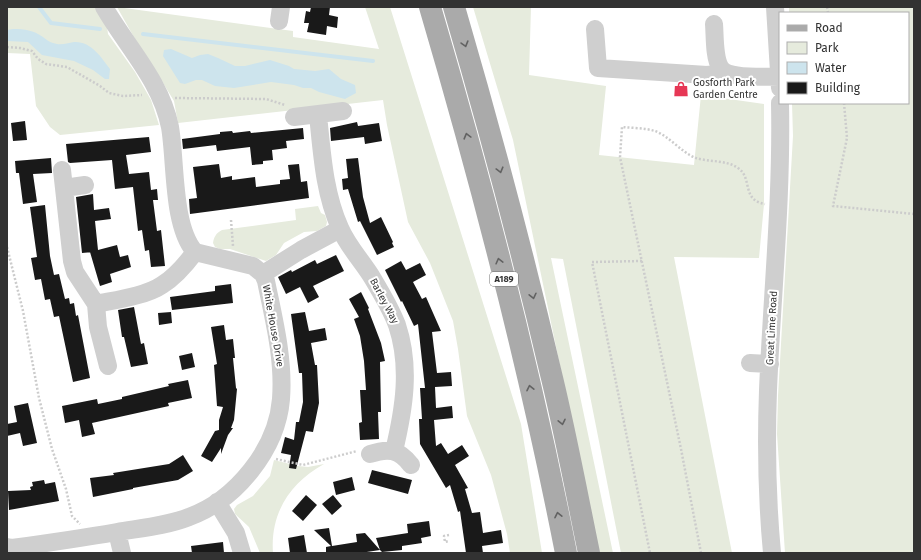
<svg xmlns="http://www.w3.org/2000/svg" width="921" height="560" viewBox="0 0 921 560" font-family="'Fira Sans',sans-serif">
<style>
.green{fill:#e6ebdd}
.water{fill:#cde4ed}
.lines{fill:none;stroke-linecap:round;stroke-linejoin:round}
.stream{stroke:#cde4ed;stroke-width:4}
.building{fill:#191919}
.path{stroke:#ccc;stroke-width:2.5;stroke-dasharray:2 2;stroke-linecap:butt}
.minor{stroke:#cfcfcf;stroke-width:18}
.major{stroke:#aaa;stroke-width:22}
.oneway{stroke:#626262}
.labels{text-anchor:middle;dominant-baseline:central;stroke-width:4;stroke-linejoin:round;paint-order:stroke}
.shield{fill:#fff;stroke:#707070;stroke-width:1}
.shield-label{font-size:9px;font-weight:bold;fill:#323232}
.poi-label{font-size:10px;fill:#323232;stroke:#fff;text-anchor:start}
.street-label{font-size:10px;fill:#323232;stroke:#fff}
</style>
<rect width="100%" height="100%" fill="#fff"/>
<path class="green" d="M7,7H95L107,26L108,34L135,72L151,100L159,125L60,135L50,127L36,106L30,54L7,53Z
M117,7L293,31V37L379,49L365,7H390L521,424L542,553H510L507,534L491,475L467,416L458,349L453,321L430,263L408,222L387,125L383,100L178,123L174,101L157,73L140,48Z
M473,7H531L529,75L606,86L599,155L694,165L701,95L764,104V204L759,258L674,257L732,553H621L563,259L551,258L613,553H599L513,140Z
M789,7H914V553H785L777,434L778,396L793,136L792,103H908V13H789Z
M318,206L321,213L325,215L327,222L326,226L317,231L304,232L284,243L276,255L266,261L230,249H220L215,247L213,243C214,237 216,233 222,230L296,220L295,209Z
M274,460L298,466L308,467L324,464C290,483 270,513 273,553H260L249,527L235,514L234,509L237,505L253,496L270,476Z"/>
<path class="water" d="M13,29C25,29 33,30 43,37C46,39 49,42 53,43C62,46 66,43 74,42C91,41 101,57 110,69L109,79H105L93,70L74,61L42,55L28,42L7,41V30Z
M171,49L192,58L200,55L208,54L218,58L235,66H245L270,60L289,66L294,69L315,71L329,69L341,79L355,85L356,93L345,99L319,92L311,88H303L294,85L271,82L234,88L215,86L202,80H196L185,84L180,83L163,56L164,50Z"/>
<g class="lines">
<path class="stream" d="M39,7L51,23L100,29
M143,34L373,61"/>
</g>
<path class="building" d="M311,7H330L329,15L338,17L337,28L327,26L326,35L307,32L309,23H304L306,11L310,12Z
M25,121L27,140L13,141L11,123Z
M357,122L358,126L379,123L382,141L365,144L364,137L331,141L330,128Z
M303,128L304,139L286,141L287,148L272,150L273,160L263,161V164L252,165L250,147L217,151L216,145L183,149L182,139L220,134V132L232,131L233,133L250,131L251,133Z
M149,137L151,152L126,155L129,174L149,172L151,190L157,189L158,200H153L157,231L161,230L165,266L151,267L149,250L145,251L142,230L138,231L133,187L115,189L112,160L70,163L68,162L66,144Z
M51,158L52,173L33,174L37,202L23,204L19,173H16L15,161Z
M358,158L363,197L370,223L381,217L393,242L392,243L394,247L377,255L360,221L358,222L348,189L343,190L342,179L348,178L346,159Z
M219,164L221,178L232,176V180L255,177L256,187L280,184V180L290,179L288,165L299,164L301,182L307,181L309,198L190,214L189,199L197,198L193,167Z
M93,194L94,210L109,208L111,219L95,221L98,250L117,245L120,257L128,255L131,267L110,274L112,282L100,286L90,252H93L82,253L76,197Z
M45,205L50,256L54,275L59,274L65,299L69,298L70,304L74,303L76,316L78,315L90,378L73,382L59,316L54,317L50,299L45,300L41,279L35,280L31,258L37,257L30,207Z
M336,255L344,271L313,286L319,297L308,303L300,287L286,294L278,277L291,270L292,272L315,260L317,264Z
M401,261L406,270L420,263L426,275L413,282L422,299L426,297L441,331L432,332L437,373L451,372L452,386L435,387L436,408L452,406L453,418L434,420L436,446L441,443L448,454L462,445L469,456L455,465L468,488L465,489L472,513L480,512L483,533L501,530L503,543L482,546L483,553H466L460,511L458,512L450,485L446,488L420,444L419,419H422L420,388H425L418,324L414,326L402,301L401,302L385,270Z
M231,284L233,303L172,310L170,297L215,291V286Z
M361,292L369,308L368,309L381,343L385,361L380,362L381,412H378L379,439L360,440L359,423L362,422L360,390H366L364,361L360,336L354,319L359,317L349,299Z
M134,307L141,344L144,343L148,364L131,367L124,337H122L118,310Z
M171,312L172,323L159,325L158,313Z
M305,312L309,331L325,328L327,340L311,343L315,365H317L319,403L313,432L306,431L296,469L289,468L291,455L281,453L285,437L294,440L296,422H299L303,402L302,373H299L291,314Z
M224,325L226,340L233,339L235,358H233L236,388L237,389L234,420L231,428H233L228,435L221,454V448L212,462L201,456L215,431L219,430V420L223,407L217,406L214,365L217,364L211,327Z
M192,353L195,367L182,370L179,356Z
M188,380L192,398L168,403L169,406L92,423L95,434L82,437L79,420L65,423L62,406L97,399L98,404L122,399V397L169,386L168,384Z
M28,403L37,443L23,446L20,433L7,436V424L17,422L14,406Z
M183,455L193,471L178,480L133,488V489L93,497L90,478L114,475L113,473L169,464Z
M372,470L412,480L408,494L368,483Z
M352,477L355,490L336,495L333,482Z
M44,480L45,484L55,482L59,501L9,510L8,491L31,490L30,487L33,486L32,482Z
M306,495L317,505L303,521L292,511Z
M333,495L342,506L332,515L322,504Z
M429,521L431,536L421,538L422,543L402,546V550L382,552L380,550L376,538L408,533L407,524Z
M329,528L332,546L357,542L356,534L365,533L380,550L360,553H326V547L331,546L314,530Z
M304,535L307,553H290L288,538Z
M223,542L224,553H192L191,546Z"/>
<g class="lines">
<path class="path" d="M827,7L828,13
M7,47L20,48L32,51L38,59L46,64L67,67L100,86L109,93L123,96L142,95
M175,98L266,99L285,105
M844,103L847,138L833,206L914,214
M231,220L233,246
M7,247L23,311L39,398L52,449L66,489L72,516L80,524
M642,261L592,262L650,553
M276,459L303,465L357,451
M449,535L444,536L445,542L449,541
M701,553L681,449L620,157L622,127C632,128 645,128 655,131C669,136 682,153 696,158C709,162 727,160 738,168C753,178 741,200 765,204"/>
<path class="minor" d="M775,7L780,88
M279,21L281,7
M714,24C715,36 714,57 720,67C727,80 766,76 779,77
M595,29L598,68L707,75L724,73
M318,115C322,153 324,192 340,228C348,247 363,262 373,279C382,294 391,309 397,325C411,367 404,409 394,451
M294,117L343,111
M62,170L72,261L75,272L96,304
M64,188L85,185
M263,274L301,250L340,229
M750,363L770,364
M108,366L98,327L96,304C115,300 146,296 162,285C175,277 186,264 195,252
M370,454C388,448 399,449 411,465
M217,502L236,533L242,553
M117,532L122,553
M7,547L12,548C48,543 82,538 117,532C141,528 166,526 189,517C236,500 277,449 281,399C284,359 274,320 266,281L263,274L253,266L195,252C172,226 176,162 170,127C161,81 127,47 104,7
M772,553C767,499 766,444 768,390C772,294 782,199 780,103"/>
<path class="major" d="M430,7C483,187 530,369 566,553
M454,7C490,130 523,254 552,378C566,436 577,495 589,553"/>
</g>
<defs><path id="oneway-chevron" d="M-2-3.5L2.5 0L-2 3.5" fill="none" stroke-width="1.6" stroke-linecap="round" stroke-linejoin="round"/></defs>
<g class="oneway">
<use href="#oneway-chevron" transform="translate(465 44) rotate(74)"/>
<use href="#oneway-chevron" transform="translate(467 136) rotate(-105)"/>
<use href="#oneway-chevron" transform="translate(500 170) rotate(75)"/>
<use href="#oneway-chevron" transform="translate(499 261) rotate(-104)"/>
<use href="#oneway-chevron" transform="translate(533 296) rotate(77)"/>
<use href="#oneway-chevron" transform="translate(530 388) rotate(-102)"/>
<use href="#oneway-chevron" transform="translate(562 422) rotate(78)"/>
<use href="#oneway-chevron" transform="translate(558 515) rotate(-102)"/>
</g>
<defs>
<symbol id="shop-bare" viewBox="-9 -9 18 18"><path d="M-5-2.5h2.3a2.7 3.5 0 0 1 5.4 0H5L5.5 6h-11ZM-1.5-2.5h3a1.5 2.3 0 0 0-3 0Z" fill="#e63755" stroke="#fff" stroke-width="2.5" paint-order="stroke"/></symbol>
</defs>
<g fill-rule="evenodd">
<use href="#shop-bare" x="670" y="78" width="22" height="22"/>
</g>
<g class="labels">
<rect class="shield" x="490" y="272" width="28" height="14" rx="3"/>
<g class="shield-label">
<text x="504" y="279">A189</text>
</g>
<g class="poi-label">
<text x="693" y="83">Gosforth Park<tspan x="693" dy="12">Garden Centre</tspan></text>
</g>
<g class="street-label">
<text transform="translate(384 301) rotate(62)">Barley Way</text>
<text transform="translate(273 326) rotate(80)">White House Drive</text>
<text transform="translate(772 328) rotate(-87)">Great Lime Road</text>
</g>
</g>
<rect width="921" height="560" fill="none" stroke="#323232" stroke-width="16"/>
<rect x="779" y="12" width="130" height="92" fill="#ffffff" stroke="#adadad"/>
<rect x="787" y="25" width="20" height="6" fill="#aaaaaa" stroke="#adadad"/>
<text x="815" y="32" font-size="12" fill="#323232">Road</text>
<rect x="787" y="42" width="20" height="12" fill="#e6ebdd" stroke="#adadad"/>
<text x="815" y="52" font-size="12" fill="#323232">Park</text>
<rect x="787" y="62" width="20" height="12" fill="#cde4ed" stroke="#adadad"/>
<text x="815" y="72" font-size="12" fill="#323232">Water</text>
<rect x="787" y="82" width="20" height="12" fill="#191919" stroke="#adadad"/>
<text x="815" y="92" font-size="12" fill="#323232">Building</text>
</svg>
